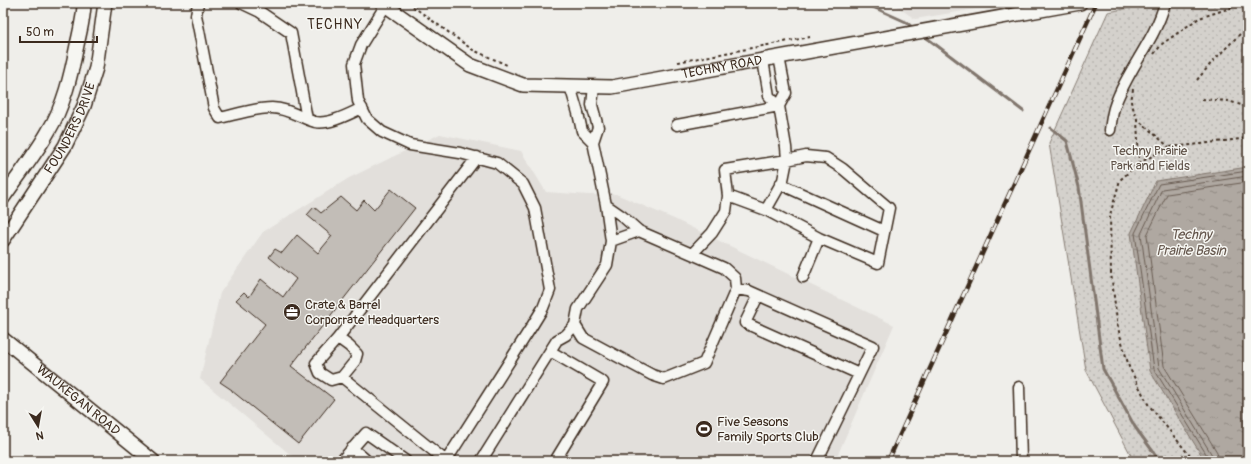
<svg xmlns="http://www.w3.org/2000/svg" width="1251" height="464" viewBox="0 0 1251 464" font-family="Pangolin,sans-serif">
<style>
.built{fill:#e2dfdb}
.park{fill:url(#park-dots);stroke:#887e75}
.water{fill:url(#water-ripples);stroke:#81766d}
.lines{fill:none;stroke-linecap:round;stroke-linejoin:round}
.shore{stroke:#695c52;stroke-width:1}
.stream{stroke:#81766d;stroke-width:3}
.building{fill:#c2bdb7;stroke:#3b2a1e}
.minor-casing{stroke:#3b2a1e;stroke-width:13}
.major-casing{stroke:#3b2a1e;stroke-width:16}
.path{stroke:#3b2a1e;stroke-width:2;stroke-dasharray:3 3;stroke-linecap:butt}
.minor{stroke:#f6f6f2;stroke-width:10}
.major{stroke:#f6f6f2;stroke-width:13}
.rail-casing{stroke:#3b2a1e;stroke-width:4.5}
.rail{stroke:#f6f6f2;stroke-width:3;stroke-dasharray:9;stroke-linecap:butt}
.labels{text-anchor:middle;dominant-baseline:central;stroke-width:3;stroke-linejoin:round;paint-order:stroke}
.street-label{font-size:13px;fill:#3b2a1e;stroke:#f6f6f2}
.park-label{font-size:13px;fill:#61544a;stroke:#f6f6f2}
.poi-label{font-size:13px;fill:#3b2a1e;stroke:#f6f6f2;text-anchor:start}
.neighbourhood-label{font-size:14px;letter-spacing:1px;fill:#3b2a1e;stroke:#f6f6f2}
.water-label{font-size:14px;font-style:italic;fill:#64564c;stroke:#f6f6f2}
</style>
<defs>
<pattern id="park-dots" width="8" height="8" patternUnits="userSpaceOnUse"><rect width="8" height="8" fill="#d4d1cc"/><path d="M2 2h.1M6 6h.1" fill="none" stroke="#b7b4af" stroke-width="1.8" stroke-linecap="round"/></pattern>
<pattern id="water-ripples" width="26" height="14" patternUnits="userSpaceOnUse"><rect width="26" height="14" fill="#afa8a1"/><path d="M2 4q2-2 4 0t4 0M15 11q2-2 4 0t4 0" fill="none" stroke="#908983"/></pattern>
</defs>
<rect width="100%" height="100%" fill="#efeeea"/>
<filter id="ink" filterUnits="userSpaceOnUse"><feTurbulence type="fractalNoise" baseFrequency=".025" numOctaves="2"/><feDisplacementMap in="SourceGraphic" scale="8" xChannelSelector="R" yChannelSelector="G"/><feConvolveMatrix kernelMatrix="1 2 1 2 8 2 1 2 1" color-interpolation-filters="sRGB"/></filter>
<g filter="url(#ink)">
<path class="built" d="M892,3H1012L915,19Z
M440,134L521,151L546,192L589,195L616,194L674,219L894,325L835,461H298L200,379L220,293L263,232L349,178Z"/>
<path class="park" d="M1157,3H1248V461H1134L1086,370L1049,143L1108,12Z"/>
<path class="water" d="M1248,167V461H1205L1150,371L1131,233L1156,181Z"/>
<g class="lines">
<path class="shore" d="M1208,461V457L1154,369L1135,233L1159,184L1248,171
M1213,461L1212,455L1159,368L1141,234L1162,189L1248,176
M1219,461L1217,452L1164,366L1147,235L1167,194L1248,182"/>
<path class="stream" d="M864,3L906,22L913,28
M923,35L1023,111
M1051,128L1067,141L1079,187L1103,369L1135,427L1160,461"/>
</g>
<path class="building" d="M391,189L415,208L291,366L334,399L298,444L232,391V390L220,382L265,324L236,300L244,292L249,297L261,279L283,297L296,279L269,257L275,249L282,253L297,235L318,253L332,236L307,215L314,207L321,213L341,197L356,210L364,200L374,210Z"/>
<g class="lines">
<defs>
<path id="minor" d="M198,3L196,15L214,108L220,118C237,114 255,108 272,108C287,108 301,118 315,122C329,125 349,114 362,108
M241,3L260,12L291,33L307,119
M387,3L361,45L354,64L358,101L367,119L382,132L410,145L460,153L497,163L523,184L535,208L550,290L543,308L532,326L446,461
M763,60L769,96L779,106L786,147L787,160L783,180L766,210
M570,86L578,113L582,131L593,142L598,127L592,105L594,86
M779,106L786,93L779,57
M677,125L779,106
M1110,130C1111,123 1112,115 1114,108C1126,71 1155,41 1165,3
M593,142L606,205L611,241L607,265L578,309L575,325L583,338L652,375L664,379L704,363L736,289L735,278L724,268L639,231
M780,184L884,231
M606,205L622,216L639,231L611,241
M692,254L712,233L726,211L728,196
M803,277L819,238L878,263L889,208L843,169L826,158L806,156L787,160L725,170L728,196L766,210L819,238
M736,289L749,291L873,346L817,461
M758,296L745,323L859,374
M338,338L477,157
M338,338L349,346L357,354L355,361L342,377L331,380L320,373L316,363Z
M550,351L603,382L555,461
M342,377L446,461
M1019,387L1021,461
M352,448L365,459V461
M343,461V459L366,433L406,461
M481,461L557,340L566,335L575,325"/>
<g id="major">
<path id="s1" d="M382,3L470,65L523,85L612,87L1080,3"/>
<path d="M3,198C18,176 35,155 48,132C64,106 71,75 77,45C80,31 84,17 84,3"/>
<path id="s2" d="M3,240L65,146L84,106L96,68L105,3"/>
<path id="s3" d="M3,339L153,461"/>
</g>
</defs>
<use href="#minor" class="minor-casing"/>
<use href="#major" class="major-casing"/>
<path class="path" d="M408,3L473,50L507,65
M1154,54L1162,44L1199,18L1240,5L1248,4
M678,62L810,37
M1197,80L1213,61L1248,26
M1133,89L1131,102L1137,119L1169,147
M1202,99L1228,101L1248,107
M1137,119L1139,163
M1194,461L1148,404L1129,367L1118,328L1111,273L1110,215L1120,180L1139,163L1169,147L1201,144L1248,138"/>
<use href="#minor" class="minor"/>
<use href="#major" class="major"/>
<defs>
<path id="rail" d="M888,461L1096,3"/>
</defs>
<use href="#rail" class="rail-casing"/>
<use href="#rail" class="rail"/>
</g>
</g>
<defs>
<symbol id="office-disc" viewBox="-11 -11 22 22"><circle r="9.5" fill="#3b2a1e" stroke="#f6f6f2"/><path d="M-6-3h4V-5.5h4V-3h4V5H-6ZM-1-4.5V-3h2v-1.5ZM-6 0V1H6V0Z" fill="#fff"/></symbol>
<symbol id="stadium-disc" viewBox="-11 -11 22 22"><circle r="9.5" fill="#3b2a1e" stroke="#f6f6f2"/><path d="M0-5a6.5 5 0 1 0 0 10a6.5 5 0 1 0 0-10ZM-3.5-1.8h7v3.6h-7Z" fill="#fff"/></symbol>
</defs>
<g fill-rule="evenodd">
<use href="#office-disc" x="282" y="302" width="20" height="20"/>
<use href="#stadium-disc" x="694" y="419" width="20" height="20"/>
</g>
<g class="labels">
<g class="street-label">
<text stroke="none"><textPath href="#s1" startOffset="365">TECHNY ROAD</textPath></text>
<text stroke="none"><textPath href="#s2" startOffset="131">FOUNDERS DRIVE</textPath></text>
<text stroke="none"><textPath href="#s3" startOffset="97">WAUKEGAN ROAD</textPath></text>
</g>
<g class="park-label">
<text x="1150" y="151">Techny Prairie<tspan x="1150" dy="15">Park and Fields</tspan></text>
</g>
<g class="poi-label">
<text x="305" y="305">Crate &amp; Barrel<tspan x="305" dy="15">Corporrate Headquarters</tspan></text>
<text x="717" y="422">Five Seasons<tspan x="717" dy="15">Family Sports Club</tspan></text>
</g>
<g class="neighbourhood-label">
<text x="335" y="24">TECHNY</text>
</g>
<g class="water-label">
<text x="1191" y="234">Techny<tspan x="1191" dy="16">Prairie Basin</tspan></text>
</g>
</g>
<rect width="1251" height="464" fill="none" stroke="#f6f6f2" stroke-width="16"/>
<rect x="8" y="8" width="1235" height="448" fill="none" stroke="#3b2a1e" stroke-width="1.5" filter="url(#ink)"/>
<g transform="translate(38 426) rotate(169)" stroke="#f6f6f2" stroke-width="3" paint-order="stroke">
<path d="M0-3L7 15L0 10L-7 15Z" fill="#3b2a1e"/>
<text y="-6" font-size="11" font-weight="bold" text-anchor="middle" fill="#3b2a1e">N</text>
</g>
<path d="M20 36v6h77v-6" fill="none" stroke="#3b2a1e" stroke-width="2"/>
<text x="26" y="36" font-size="12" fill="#3b2a1e" stroke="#f6f6f2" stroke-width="3" paint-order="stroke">50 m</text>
</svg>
